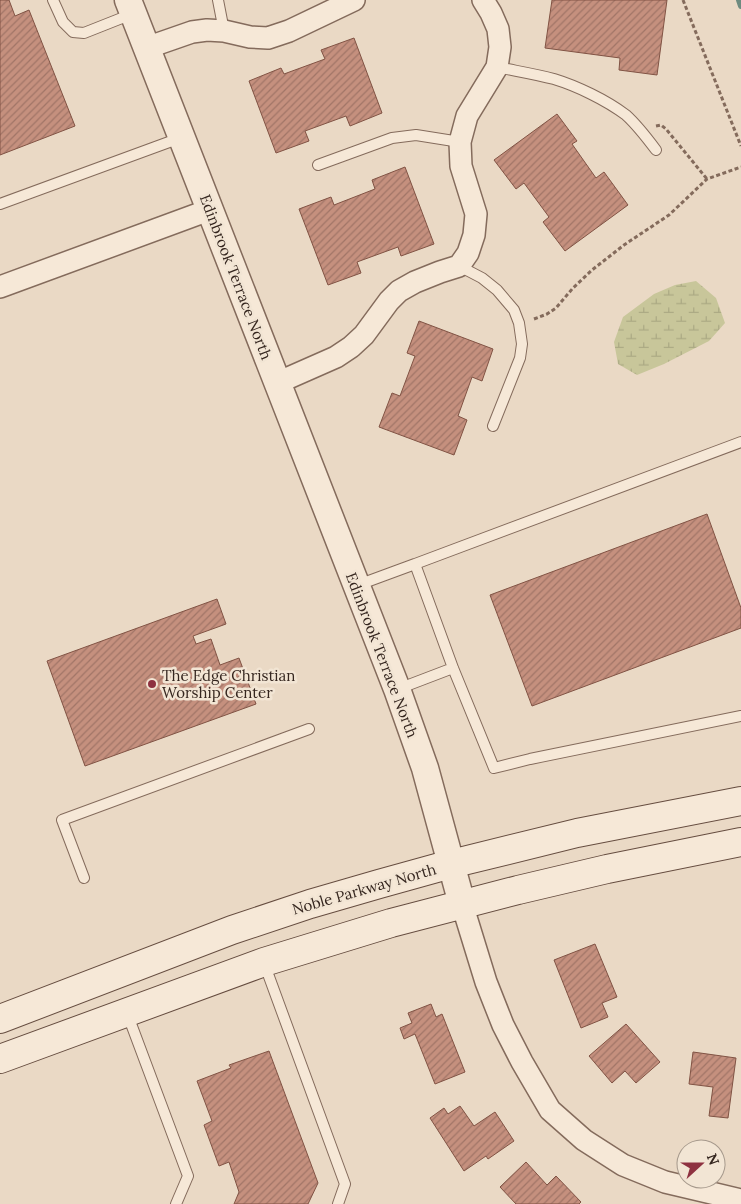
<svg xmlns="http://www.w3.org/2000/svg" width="741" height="1204" viewBox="0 0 741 1204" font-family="Lora,serif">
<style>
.wetland{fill:url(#wetland-marsh)}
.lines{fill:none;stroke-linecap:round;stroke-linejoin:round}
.stream{stroke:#6e8b7f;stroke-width:6}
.building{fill:url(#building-hatch);stroke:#815344}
.service-casing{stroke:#846b5c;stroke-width:12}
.minor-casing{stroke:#846b5c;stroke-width:24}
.tertiary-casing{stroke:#846b5c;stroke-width:29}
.secondary-casing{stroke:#664d40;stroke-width:30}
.path{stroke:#846b5c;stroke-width:3;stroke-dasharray:4 2.5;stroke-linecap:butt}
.service{stroke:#f6e8d7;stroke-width:10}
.minor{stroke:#f6e8d7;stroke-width:21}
.tertiary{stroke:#f6e8d7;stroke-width:26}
.secondary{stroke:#f6e8d7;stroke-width:28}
.poi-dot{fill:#8e3140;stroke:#f2e5d4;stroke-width:2}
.labels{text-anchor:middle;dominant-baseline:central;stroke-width:5;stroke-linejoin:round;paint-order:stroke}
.street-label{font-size:15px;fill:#35261f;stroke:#f2e5d4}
.poi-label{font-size:15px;fill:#35261f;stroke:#f2e5d4;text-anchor:start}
</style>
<defs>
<pattern id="wetland-marsh" width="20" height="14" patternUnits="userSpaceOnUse" patternTransform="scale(1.25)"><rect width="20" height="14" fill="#c8c69a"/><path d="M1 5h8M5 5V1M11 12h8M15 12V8" fill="none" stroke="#acaa84"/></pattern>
<pattern id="building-hatch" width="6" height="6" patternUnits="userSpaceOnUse" patternTransform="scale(1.25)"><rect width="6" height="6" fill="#c5907e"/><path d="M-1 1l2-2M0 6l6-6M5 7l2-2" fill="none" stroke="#a17567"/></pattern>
</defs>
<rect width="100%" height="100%" fill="#ead9c5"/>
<path class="wetland" d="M696,281L716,298L725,323L709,341L664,364L637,375L618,364L614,342L623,317L654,294L675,285Z"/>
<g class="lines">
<path class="stream" d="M739,0L741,6"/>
</g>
<path class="building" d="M0,0H9L15,16L29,10L75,126L0,155Z
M552,0H667L657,75L619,70L620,58L545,48Z
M354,38L382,113L350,126L346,116L305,131L309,141L276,153L249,81L281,68L284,74L325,59L321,50Z
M557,114L577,141L572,144L596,178L604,172L628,205L565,251L543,222L549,217L524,183L516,189L494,160Z
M405,167L434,244L401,256L398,247L357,262L361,273L328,285L299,209L331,197L334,205L375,189L372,180Z
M419,321L493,349L482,381L472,377L458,416L467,420L454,455L379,427L392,393L400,396L415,356L407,353Z
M707,514L741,608V628L532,706L490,595Z
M217,599L226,624L193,636L196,644L211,639L220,665L239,658L256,704L85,766L47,661Z
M595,944L617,997L602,1003L608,1017L581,1028L554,960Z
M431,1004L436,1017L442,1014L465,1072L435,1084L415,1034L404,1039L400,1028L412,1023L408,1013Z
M626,1024L660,1062L636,1083L625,1071L612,1083L589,1056Z
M269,1051L318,1183L308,1204H234L239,1192L229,1162L219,1166L204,1125L212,1121L197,1081L231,1068L229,1065Z
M693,1052L736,1058L728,1118L709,1116L713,1087L689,1084Z
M460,1106L474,1126L495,1112L514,1141L488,1159L486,1156L464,1171L430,1118L444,1108L448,1114Z
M526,1162L547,1185L556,1176L581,1202L579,1204H516L500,1187Z"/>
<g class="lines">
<defs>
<path id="service" d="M53,0L63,22L73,32L84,33L132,14
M218,0L224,31
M497,67C516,71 535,74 554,79C577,86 606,100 626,115C637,125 647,138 656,150
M318,165L392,138L416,135L460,142
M0,204L180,138
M459,266L482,278L497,290L514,310L519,323L522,344L520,358L493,426
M741,442L415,564L453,668L494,768L530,759L741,716
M358,585L415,564
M398,689L453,668
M84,878L62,820L309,729
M264,963L345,1184L338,1204
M127,1013L188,1176L176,1204"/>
<path id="minor" d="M146,48L192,32L207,30L224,31L250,37L268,38L289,31L354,0
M0,287L209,210
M277,383L336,357L351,347L364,335L389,301L399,291L415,282L440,272L459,266L468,253L474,235L476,214L461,166L460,142L467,116L497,67L500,47L498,29L491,13L483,0
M462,904L486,982L503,1025L522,1062L550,1110L584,1140L623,1165L665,1182L741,1200"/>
<path id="tertiary" d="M128,0L397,689L425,768L462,904"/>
<path id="secondary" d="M0,1019L232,930L310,904L379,884L451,864L577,833L741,801
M0,1059L264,962L391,923L518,890L607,869L741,842"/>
</defs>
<use href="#service" class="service-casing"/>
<use href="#minor" class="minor-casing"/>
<use href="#tertiary" class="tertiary-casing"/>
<use href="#secondary" class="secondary-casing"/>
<path class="path" d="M683,0L741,146
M656,126L661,125L666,129L707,179
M534,319L547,314L556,308L573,288L592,270L624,245L669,215L707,179L741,167"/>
<use href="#service" class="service"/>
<use href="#minor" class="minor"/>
<use href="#tertiary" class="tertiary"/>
<use href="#secondary" class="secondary"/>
</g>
<circle class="poi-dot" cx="152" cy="684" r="5"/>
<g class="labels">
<g class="street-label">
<text transform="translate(236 277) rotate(69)">Edinbrook Terrace North</text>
<text transform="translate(382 655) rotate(69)">Edinbrook Terrace North</text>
<text transform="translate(364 889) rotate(-16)">Noble Parkway North</text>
</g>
<g class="poi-label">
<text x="162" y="675">The Edge Christian<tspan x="162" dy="17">Worship Center</tspan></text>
</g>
</g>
<g transform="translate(701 1164) rotate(69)"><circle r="24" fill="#f2e5d4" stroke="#a6998c"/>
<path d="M0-4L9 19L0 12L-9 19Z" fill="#8e3140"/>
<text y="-8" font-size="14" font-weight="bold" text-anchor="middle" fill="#35261f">N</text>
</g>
</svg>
